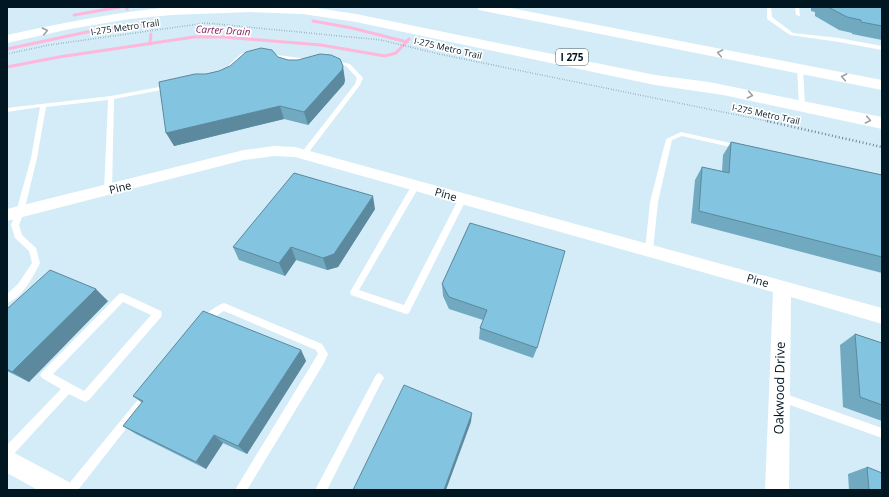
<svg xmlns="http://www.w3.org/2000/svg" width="889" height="497" viewBox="0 0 889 497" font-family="'Open Sans',sans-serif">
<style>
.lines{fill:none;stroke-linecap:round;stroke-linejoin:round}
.stream{stroke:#feb8db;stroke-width:3}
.path-far1{stroke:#708792;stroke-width:1.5;stroke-dasharray:0.5 2;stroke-linecap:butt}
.path{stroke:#708792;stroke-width:2.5;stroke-dasharray:1 2.5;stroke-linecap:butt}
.service{fill:#fff;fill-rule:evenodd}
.minor{fill:#fff;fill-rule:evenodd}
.motorway{fill:#fff;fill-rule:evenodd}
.wall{fill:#71a9c1}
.shaded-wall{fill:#5c899d}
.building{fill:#83c4e0;stroke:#5c899d}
.oneway{stroke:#99a2a6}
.labels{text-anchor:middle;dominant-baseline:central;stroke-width:3.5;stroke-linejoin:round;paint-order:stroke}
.far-street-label{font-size:9px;fill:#001620;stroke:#fff}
.far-water-label{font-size:10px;font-style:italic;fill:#7d1a57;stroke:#fff}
.shield{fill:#fff;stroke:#4c5c63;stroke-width:1}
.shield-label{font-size:10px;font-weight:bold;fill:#001620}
.street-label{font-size:11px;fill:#001620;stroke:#fff}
.near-street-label{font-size:13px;fill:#001620;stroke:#fff}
</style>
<rect width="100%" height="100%" fill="#d3ecf8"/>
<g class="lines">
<path class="stream" d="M127,7V9
M74,15L120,7
M313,21L352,28L407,42
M150,43L151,34
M7,49L87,32L151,22L152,28
M7,67L59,57L194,37H223L321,45L385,56L396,53L409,39"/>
<path class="path-far1" d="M7,54L49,45L206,23L381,40L439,54L772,122"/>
<path class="path" d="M767,121L882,147"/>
<path class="service" d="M767,7H771L772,17L793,33L839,38L882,46V50L839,42L790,35L767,19Z
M795,7H799L800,16L796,15Z
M242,53L254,54L257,56L254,58L243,57L232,68H228V66Z
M269,54L309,59L312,61L309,63L267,57V55Z
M331,60L350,64L363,78L360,85L306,156H302V152L355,84L357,78L346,66L329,63V61Z
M800,66L803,68L805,106L802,108L799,106L797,68Z
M170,85L173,87L172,88L114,99L112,190L108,193L104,190L108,100L46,107L37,158L24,212L19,225L22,235L36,248L40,263C33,277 23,297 7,303V294L18,284L32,263L29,251L15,238L11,225L16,212L31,158L40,107L7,112V108L111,96Z
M681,132L739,145L742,147L739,149L682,136L672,140L658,202L653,250L652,252H646L645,250L650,202L666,139Z
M416,182L420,185L359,290L404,305L460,196L463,195L467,198L409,313L406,314L351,295L350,292L413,183Z
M122,293L161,311L162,314L161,317L89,400L85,402L69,394L11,457L7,458V445L61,389L42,378L40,375L42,372L119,294ZM123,302L151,315L84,391L53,374Z
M224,303L322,344L328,354L324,363L247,490H235L318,354L316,350L224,311C216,314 213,324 205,327L202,326L201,323C205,313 214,307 224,303Z
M379,373L382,375L384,378L382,381L327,490H315L376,375Z
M148,389L151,391L153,394L151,397L78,490H65L67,486L145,391Z
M780,392L882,428V438L776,400L775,397L776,394Z"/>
<path class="minor" d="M274,146L295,147L882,308V324L791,297L789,490H765L773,292L295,157L274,156L244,160L7,221V209L244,150Z
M7,449L69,482L73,490H38L7,473Z"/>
<path class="motorway" d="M171,7H310L356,14L655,75L709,82L882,117V129L723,95L655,85L356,22L303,14L250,12L172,15L130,19L70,29L7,43V35C62,23 116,12 171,7Z
M477,7H505L882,80V90L484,11L479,10Z"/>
</g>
<path class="wall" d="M811,7H882V40L852,34V33L839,30L815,16V12L811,11Z
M278,57L345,80L344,84L308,125L284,119L174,146L206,74Z
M731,142L882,175V273L691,223L695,180L702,167L722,171L723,155Z
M375,209L338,267L327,270L296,260L285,276L239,260L233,247Z
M470,223L537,348L533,358L479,339L480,328L483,320L449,309L443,296L442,284Z
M108,301L29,382L7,371V309Z
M855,334L882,343V421L843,407L840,345Z
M301,350L306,361L247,454L223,443L206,469L136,434L123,426L142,403L133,396Z
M867,467L882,490H849L848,474Z"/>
<path class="shaded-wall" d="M343,66L345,80L344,84L308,125L304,112Z
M280,106L284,119L174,146L166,133Z
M373,196L375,209L338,267L327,270L323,258Z
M291,247L296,260L285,276L279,263Z
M96,289L108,301L29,382L12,372Z
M301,350L306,361L247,454L238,446Z
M472,413L471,422L446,490H444Z
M214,435L223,443L206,469L196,462Z"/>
<path class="building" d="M828,7H882V26L861,22V20L847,17Z
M261,48L272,50L278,57L288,60H298L320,54L331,55L340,59L343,66L342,70L304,112L280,106L166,133L159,82L195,74H206L219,71L230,66L246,52Z
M731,142L882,175V257L699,211L702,167L729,173Z
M294,173L373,196L334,254L323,258L291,247L279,263L233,247Z
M470,223L565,251L537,348L480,328L487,310L449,297L442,284Z
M50,270L96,289L12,372L7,369V309Z
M203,311L301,350L238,446L214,435L196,462L123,426L143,401L133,396Z
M855,334L882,343V405L860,397Z
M404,385L472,413L444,490H353Z
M867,467L882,473V490H869Z"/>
<defs><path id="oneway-chevron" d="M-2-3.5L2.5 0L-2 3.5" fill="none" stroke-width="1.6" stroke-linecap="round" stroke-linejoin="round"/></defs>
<g class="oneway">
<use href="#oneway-chevron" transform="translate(45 31) rotate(-12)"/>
<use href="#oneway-chevron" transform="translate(720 53) rotate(-169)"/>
<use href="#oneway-chevron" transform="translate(844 77) rotate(-169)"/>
<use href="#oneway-chevron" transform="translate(750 95) rotate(11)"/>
<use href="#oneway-chevron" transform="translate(868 120) rotate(12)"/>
</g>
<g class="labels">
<g class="far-street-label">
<text transform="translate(125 27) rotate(-8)">I-275 Metro Trail</text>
<text transform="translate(448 48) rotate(13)">I-275 Metro Trail</text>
<text transform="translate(766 114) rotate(12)">I-275 Metro Trail</text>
</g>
<g class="far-water-label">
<text transform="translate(223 30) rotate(3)">Carter Drain</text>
</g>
<rect class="shield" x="556" y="49" width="32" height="16" rx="3"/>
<g class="shield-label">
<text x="572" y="57">I 275</text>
</g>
<g class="street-label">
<text transform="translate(120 187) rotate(-14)">Pine</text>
<text transform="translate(446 194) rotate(16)">Pine</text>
<text transform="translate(758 280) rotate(16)">Pine</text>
</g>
<g class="near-street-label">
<text transform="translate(779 388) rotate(-89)">Oakwood Drive</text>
</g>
</g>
<rect width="889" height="497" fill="none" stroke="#001620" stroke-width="16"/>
</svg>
